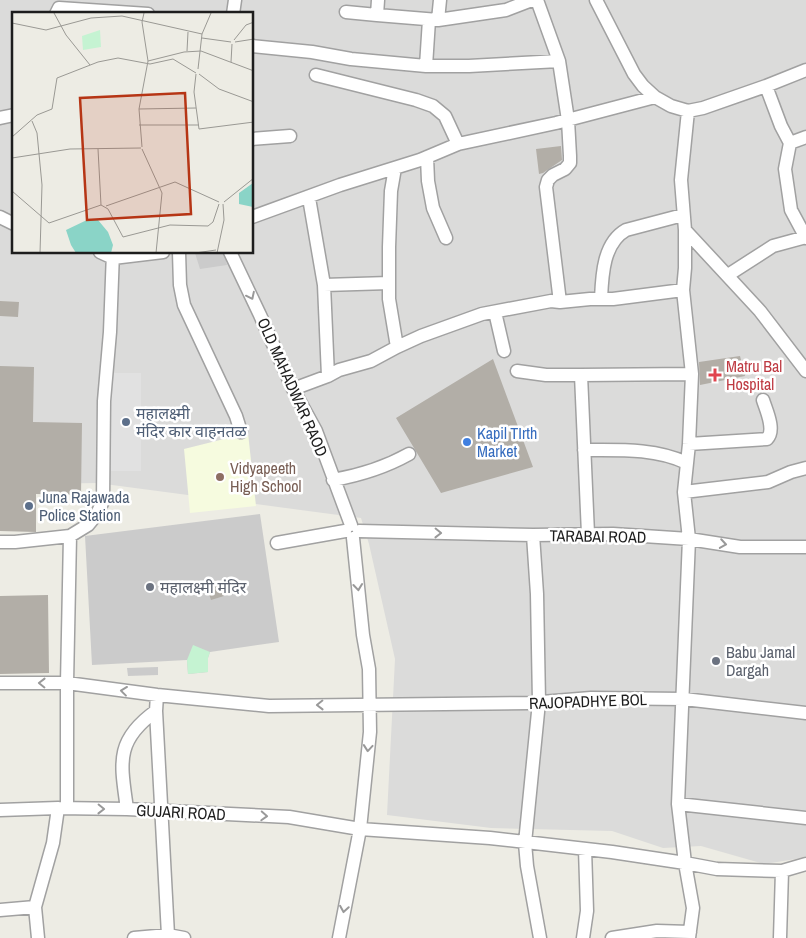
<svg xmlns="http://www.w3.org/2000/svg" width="806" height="938" viewBox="0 0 806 938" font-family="'Archivo Narrow','Noto Sans Devanagari',sans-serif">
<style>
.residential{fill:#dbdbda;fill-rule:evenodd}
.education{fill:#f6fbdf}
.religious{fill:#cbcbcb}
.park{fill:#c5f3d2}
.parking{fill:#e1e1e1}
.building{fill:#b2aea7}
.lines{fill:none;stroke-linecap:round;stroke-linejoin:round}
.minor-casing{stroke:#a1a1a1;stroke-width:15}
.minor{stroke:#fff;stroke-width:12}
.oneway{stroke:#999}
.health-dot{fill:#e0444e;stroke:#fff;stroke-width:2}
.service-dot{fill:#5c6f8a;stroke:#fff;stroke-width:2}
.shop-dot{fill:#3f7fe0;stroke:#fff;stroke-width:2}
.education-dot{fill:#8d6e63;stroke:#fff;stroke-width:2}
.worship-dot{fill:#6b7280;stroke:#fff;stroke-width:2}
.labels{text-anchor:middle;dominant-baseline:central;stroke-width:5;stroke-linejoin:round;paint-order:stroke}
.health-label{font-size:16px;fill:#be3a42;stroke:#fff;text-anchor:start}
.street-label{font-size:16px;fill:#1d1d1d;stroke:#fff}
.service-label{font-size:16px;fill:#4e5e75;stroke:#fff;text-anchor:start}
.shop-label{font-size:16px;fill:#366cbe;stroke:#fff;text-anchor:start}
.education-label{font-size:16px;fill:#785e54;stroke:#fff;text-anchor:start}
.worship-label{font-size:16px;fill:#5b616d;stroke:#fff;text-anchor:start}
.inset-road{fill:none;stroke:#9a9994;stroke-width:1}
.view{fill:#b63515;fill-opacity:0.15;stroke:#b63515;stroke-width:2.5}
.inset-edge{fill:none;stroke:#1d1d1d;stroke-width:2.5}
</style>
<rect width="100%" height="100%" fill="#edece4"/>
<path class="residential" d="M0,0H806V856L796,859L764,864L701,846L663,848L612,831L491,828L387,815L395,659L369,544L361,518L97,483L32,484L0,474ZM14,14H252V252H14Z"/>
<path class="education" d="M248,433L256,506L190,513L184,449Z"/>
<path class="religious" d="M195,253H224L227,265L200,269Z
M260,514L279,642L210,652L208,658V672L188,674L187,660L92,665L85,536Z
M158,667V675L128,676L127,668Z"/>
<path class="park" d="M193,645L210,652L208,658V672L188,674L187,660Z"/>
<path class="parking" d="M111,373H141V471H111Z"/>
<path class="building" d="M561,146L562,160L543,173L539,174L536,149Z
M0,301L19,302L18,317L0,316Z
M740,356L745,376L700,385L699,362Z
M493,359L533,467L441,493L396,418Z
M0,366L34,367L33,422L82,423L81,495L36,494V532L0,531Z
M220,584L224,596L211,600L207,588Z
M48,595L49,673L0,674V596Z"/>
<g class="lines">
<defs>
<path id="minor" d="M378,0L377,15L438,20L506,10L532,0
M537,0L559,61L568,120L570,156V163L565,169L553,175L548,180L546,187L560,302
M596,0L634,74L643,86L655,97L671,106L688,111L703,108L766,86L806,70
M346,12L377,15
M56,14L59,8L148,14
M233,14L235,0
M438,20L440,0
M252,46L312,52L351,59L426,66H469L559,61
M426,66L429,20
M316,75L416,100L433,106L445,116L458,144
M766,86L781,126L790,143L806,137
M0,118L14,115
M252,139L290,136
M790,143L785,169L791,210L806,238
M427,157L428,181L433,208L446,238
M395,168L391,191L389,247V299L397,347
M309,198L324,285L389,283
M0,217L14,224
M252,217L340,185L420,160L458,144L556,123L655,97
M685,230L760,311L806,371
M100,252L113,258L163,252
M179,252L180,285L184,305L236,416L241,432
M230,252L260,315L293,389L316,431L351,525
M728,275L773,246L806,237
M324,285L328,376
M601,299C602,276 603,243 626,230L683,215
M495,312L504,351
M517,371L546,375H581
M293,389L328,376L339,370L371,361L397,347L421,336L482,314L551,301L560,302L590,299H613L683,290
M689,444L767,439C776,430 766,410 763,400
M584,450C619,450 655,448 687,463
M333,480C361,475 384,468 409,454
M684,492L768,482L791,472L806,468
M359,531L533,535L613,534L689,539L740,547H806
M588,534L581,375L692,374
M533,535L537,594L539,702L525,843L527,866L540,938
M0,542H15L70,536L88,525L97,514L103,501L104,401L110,332L113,252
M277,543L345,531
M0,683H67L157,695L269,706L529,703L591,698L684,699L806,713
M157,695L156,711L168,935
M678,804L806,818
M67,808V683L70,536
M127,809C121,764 114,741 156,711
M0,810L58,808L127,809L289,817L360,829L490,838L612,852L685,863L678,804L689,539L684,492L689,444L692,374L683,290L685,268V230L681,180L688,111
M35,907L53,843L58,808
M0,910L35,907L38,938
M134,938L168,935L184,938
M339,938L360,829L370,732L369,669L363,635L353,538
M583,938L587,911L585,849
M612,938L657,931L690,932
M689,938L693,908L685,863L717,869L782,871L806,864
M780,938L782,871"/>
</defs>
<use href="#minor" class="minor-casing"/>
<use href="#minor" class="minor"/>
</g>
<defs><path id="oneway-chevron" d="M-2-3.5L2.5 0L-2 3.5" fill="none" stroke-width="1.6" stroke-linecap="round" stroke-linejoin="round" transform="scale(1.25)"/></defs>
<g class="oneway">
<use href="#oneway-chevron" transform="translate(251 296) rotate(64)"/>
<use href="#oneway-chevron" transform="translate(438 533) rotate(1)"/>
<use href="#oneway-chevron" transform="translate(723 544) rotate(9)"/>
<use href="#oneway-chevron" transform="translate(358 587) rotate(84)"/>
<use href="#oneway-chevron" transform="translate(42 683) rotate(-179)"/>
<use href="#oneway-chevron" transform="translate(124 691) rotate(-173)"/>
<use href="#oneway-chevron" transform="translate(320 705) rotate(179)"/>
<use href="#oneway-chevron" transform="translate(368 748) rotate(95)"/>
<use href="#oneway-chevron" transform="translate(101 809) rotate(1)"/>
<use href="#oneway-chevron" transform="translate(264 816) rotate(3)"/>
<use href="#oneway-chevron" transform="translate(344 909) rotate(99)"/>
</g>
<path class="health-dot" d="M712.5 367.5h5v5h5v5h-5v5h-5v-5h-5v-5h5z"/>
<g class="service-dot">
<circle cx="126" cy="422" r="5"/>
<circle cx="29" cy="506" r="5"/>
</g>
<circle class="shop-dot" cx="467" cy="442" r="5"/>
<circle class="education-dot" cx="220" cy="477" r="5"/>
<g class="worship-dot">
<circle cx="150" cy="587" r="5"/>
<circle cx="716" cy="661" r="5"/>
</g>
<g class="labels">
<g class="health-label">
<text x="726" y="366">Matru Bal<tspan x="726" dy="18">Hospital</tspan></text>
</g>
<g class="street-label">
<text transform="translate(293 387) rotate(66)">OLD MAHADWAR RAOD</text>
<text transform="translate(598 536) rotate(1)">TARABAI ROAD</text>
<text transform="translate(588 701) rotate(-2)">RAJOPADHYE BOL</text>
<text transform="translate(181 812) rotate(3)">GUJARI ROAD</text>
</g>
<g class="service-label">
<text x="136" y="413">महालक्ष्मी<tspan x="136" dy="18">मंदिर कार वाहनतळ</tspan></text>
<text x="39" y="497">Juna Rajawada<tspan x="39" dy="18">Police Station</tspan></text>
</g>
<g class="shop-label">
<text x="477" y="433">Kapil TIrth<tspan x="477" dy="18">Market</tspan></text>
</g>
<g class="education-label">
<text x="230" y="468">Vidyapeeth<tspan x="230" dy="18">High School</tspan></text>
</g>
<g class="worship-label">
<text x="160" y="587">महालक्ष्मी मंदिर</text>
<text x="726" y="652">Babu Jamal<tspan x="726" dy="18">Dargah</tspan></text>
</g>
</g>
<g transform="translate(12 12)">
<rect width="241" height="241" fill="#edece4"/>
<path d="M88,18L89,35L71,38L70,24Z" fill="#c5f3d2"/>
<path d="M241,171V195L227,192V181ZM77,207L86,208L96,220L101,233L99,241H64L59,233L54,218Z" fill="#8ad4c7"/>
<path class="inset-road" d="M42,1L54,23L78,53M0,11L34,18L79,6L110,4L190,22M190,26L219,30M222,28L234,13L242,10M223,30L242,27M175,39L176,20M189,39L242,59M136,49L172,40L189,39M219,50L220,32M186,57L190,22L199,1M184,62L182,80L187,117L242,110M187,62L207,77L242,90M127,97L184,96M20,109L25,121L30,173L28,241M127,113H187M0,125L25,103L40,97L45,66L86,50L106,46L138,52L161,47L184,61M130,135L127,97L136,49L130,10L132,1M86,137L89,193M130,137L150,181L144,241M0,146L58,137L129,136M0,179L37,211L89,193M212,190L242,166M89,193L96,197L111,225L158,213L196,214L201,210L207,192M94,194L163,170L207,190M183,241L204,238M205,241L212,208L211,192"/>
<path class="view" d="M173,81L179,202L75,208L68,86Z"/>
<rect width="241" height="241" class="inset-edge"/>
</g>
</svg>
